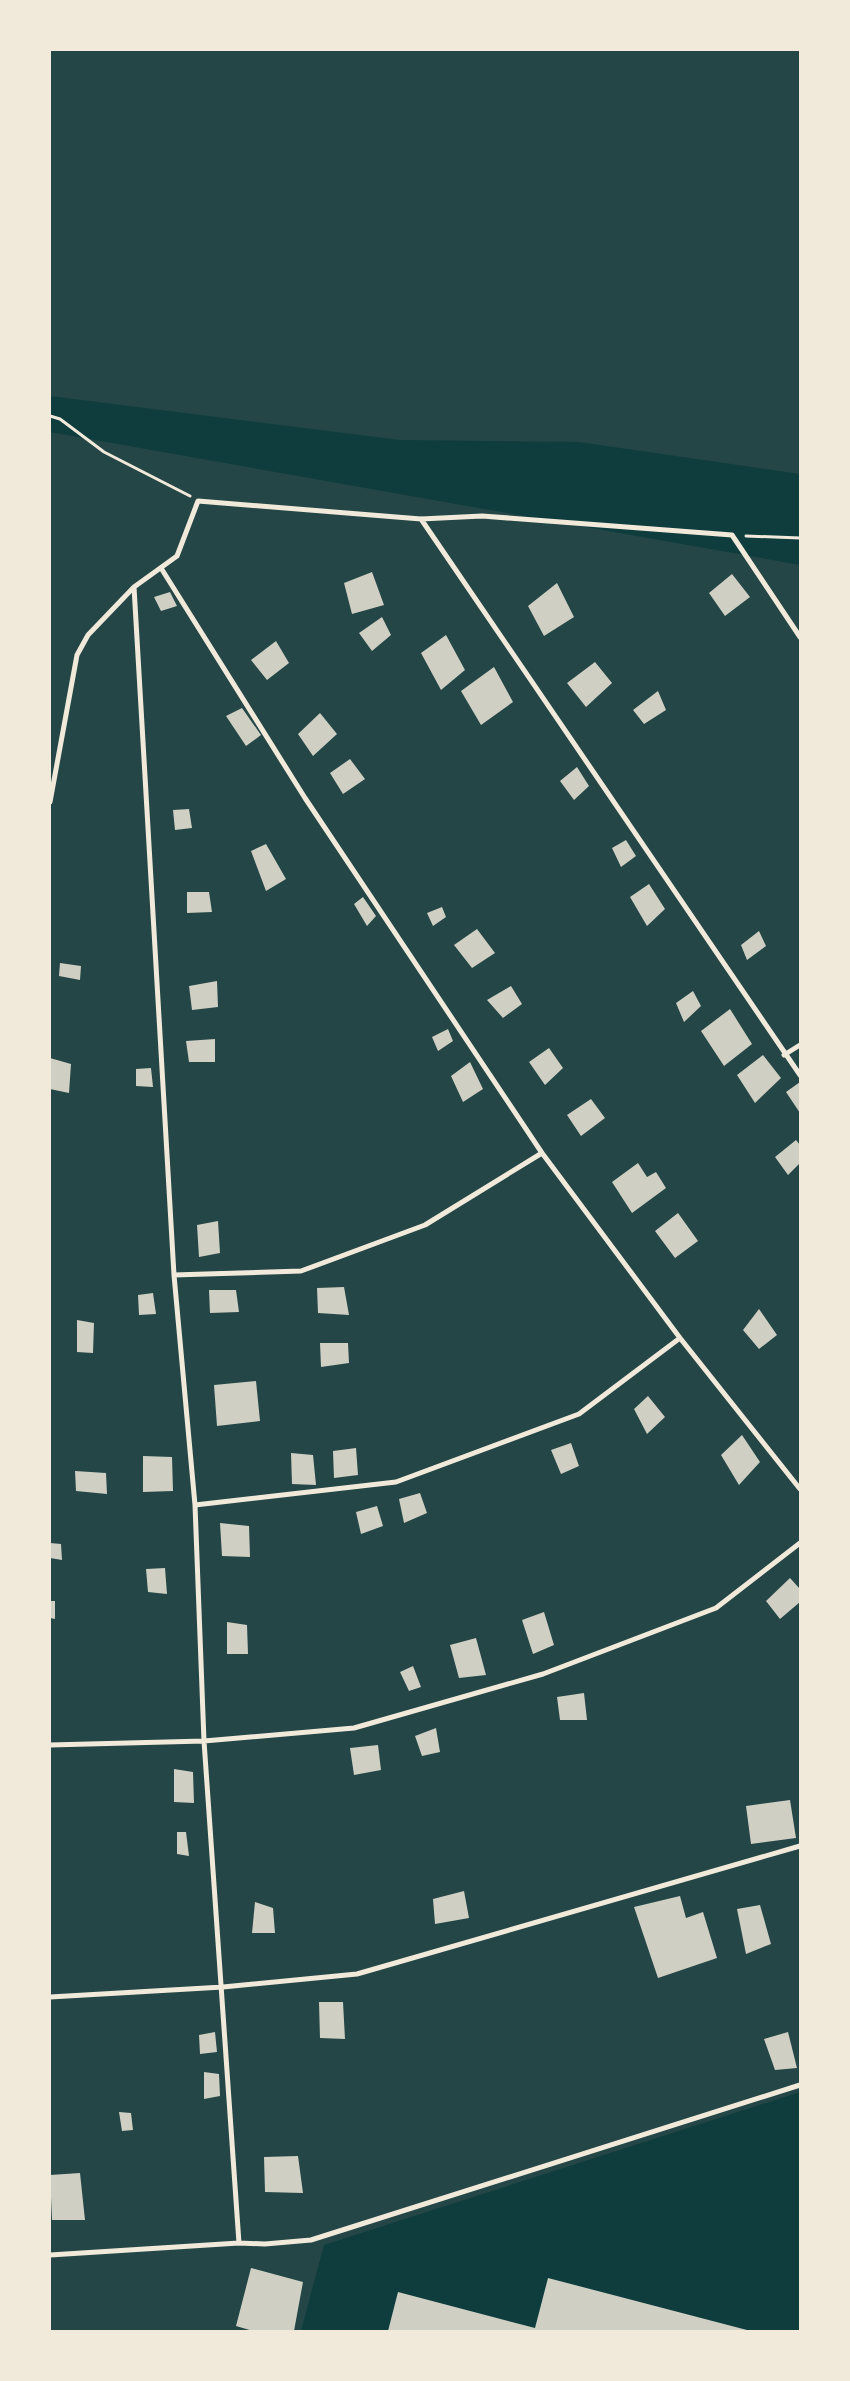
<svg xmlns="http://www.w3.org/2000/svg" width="850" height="2381" viewBox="0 0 850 2381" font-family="'PT Sans',sans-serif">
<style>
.green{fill:#244646}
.building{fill:#cfcfc3}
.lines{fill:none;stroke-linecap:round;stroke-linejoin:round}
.path{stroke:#f1e9da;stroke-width:3}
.minor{stroke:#f1e9da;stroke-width:5}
</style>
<rect width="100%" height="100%" fill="#0f3d3e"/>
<path class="green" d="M50,50H800V474L579,442L400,440L50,396Z
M50,432L800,565V2092L324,2245L301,2331H50Z"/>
<path class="building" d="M372,572L384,605L352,614L344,583Z
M732,574L750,597L725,616L709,593Z
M557,583L574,617L544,636L528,606Z
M170,592L177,606L161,611L154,597Z
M382,617L391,635L372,651L359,633Z
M446,635L465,670L441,690L421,653Z
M276,641L289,663L267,680L251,660Z
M595,662L612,683L586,707L567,683Z
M494,667L513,702L481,725L461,691Z
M658,691L666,710L644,724L633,710Z
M242,708L261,735L246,746L226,716Z
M320,713L337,734L313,756L298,734Z
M350,759L365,779L343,794L330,773Z
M577,767L589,786L574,800L560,781Z
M189,809L192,828L175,830L173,810Z
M626,840L636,856L621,867L612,848Z
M266,844L286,879L266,891L251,851Z
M649,884L665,909L647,926L630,897Z
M187,892H209L212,912L187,913Z
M363,897L376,916L367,926L354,904Z
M442,907L446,917L433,926L427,913Z
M477,929L495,953L472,968L454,945Z
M759,931L766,946L747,960L741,945Z
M60,963L81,966L80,980L59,976Z
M217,981L218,1007L192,1010L189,986Z
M511,986L522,1004L503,1018L487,1000Z
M693,991L701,1006L684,1022L676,1003Z
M730,1009L752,1044L724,1066L701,1031Z
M448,1029L453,1041L438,1051L432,1037Z
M215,1039V1062H189L186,1041Z
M549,1048L563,1068L545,1085L529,1062Z
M763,1055L781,1078L755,1103L737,1075Z
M50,1058L71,1064L69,1093L50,1089Z
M470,1062L483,1089L463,1102L451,1076Z
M151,1068L153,1087L136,1086V1069Z
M800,1082V1113L786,1092Z
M591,1099L605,1118L581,1136L567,1115Z
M796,1140L800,1145V1163L788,1175L775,1157Z
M638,1163L647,1177L656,1172L666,1188L632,1213L612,1182Z
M678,1213L698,1241L675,1258L655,1231Z
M218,1221L220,1253L199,1257L197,1225Z
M344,1287L349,1315L318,1313L317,1288Z
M209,1290H236L239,1312L210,1313Z
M153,1293L156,1314L139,1315L138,1295Z
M759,1309L777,1335L759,1349L743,1330Z
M77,1320L94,1323L93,1353L77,1352Z
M320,1343H348L349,1363L321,1367Z
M256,1381L260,1421L217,1426L214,1385Z
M648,1396L665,1417L647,1434L634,1409Z
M742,1435L760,1462L739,1485L721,1455Z
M571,1443L579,1466L561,1474L551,1450Z
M356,1448L358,1475L334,1478L333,1451Z
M291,1453L313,1455L316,1485L292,1484Z
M143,1456L172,1457L173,1491L143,1492Z
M75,1471L106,1473L107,1494L76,1491Z
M420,1493L427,1513L404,1523L399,1499Z
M377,1506L383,1526L361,1534L356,1512Z
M220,1523L249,1526L250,1557L222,1556Z
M50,1543L61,1544L62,1560L50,1558Z
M165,1568L167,1594L148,1592L146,1569Z
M790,1578L800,1589V1602L780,1619L766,1601Z
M50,1601H55V1619L50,1618Z
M544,1612L554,1645L533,1654L522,1620Z
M227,1622L247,1625L248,1654H227Z
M476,1638L486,1675L459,1678L450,1645Z
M413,1666L421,1687L409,1691L400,1672Z
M584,1693L587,1720H560L557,1697Z
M436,1728L440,1752L422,1756L415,1736Z
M378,1745L381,1770L354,1775L350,1748Z
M174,1769L193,1772L194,1803L174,1802Z
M790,1800L796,1838L751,1844L746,1806Z
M177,1832H186L189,1856L177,1854Z
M464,1891L469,1918L435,1924L433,1899Z
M680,1896L686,1918L703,1912L717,1958L658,1978L634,1907Z
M255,1902L273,1908L275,1933H252Z
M760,1905L771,1944L746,1954L737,1909Z
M319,2002H343L345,2039L320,2038Z
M215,2032L217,2052L200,2054L199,2035Z
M788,2032L797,2068L775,2070L764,2039Z
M204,2072L219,2074L220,2096L204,2099Z
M119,2112L131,2113L133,2130L122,2131Z
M298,2156L303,2193L265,2192L264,2157Z
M80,2173L85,2220H52L50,2175Z
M251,2268L303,2282L294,2331H253L236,2326Z
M548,2278L747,2330V2331H388L398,2292L535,2328Z"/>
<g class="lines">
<path class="path" d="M50,416L60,419L104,452L190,496
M746,536L800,538"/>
<path class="minor" d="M421,519L800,1075
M161,568L305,798L542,1153L680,1338L800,1489
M134,587L174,1275L195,1505L204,1741L239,2243
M50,802L77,655L88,635L134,587L177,556L198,501L421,519L482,516L732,535L800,637
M784,1055L800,1045
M174,1275L301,1271L425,1225L542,1153
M195,1505L396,1482L579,1414L680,1338
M50,1745L204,1741L354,1728L543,1674L716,1608L800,1543
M50,1997L223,1987L357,1974L800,1846
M50,2255L239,2243L265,2244L311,2240L800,2085"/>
</g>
<rect width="850" height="2381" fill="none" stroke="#f1e9da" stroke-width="102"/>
</svg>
